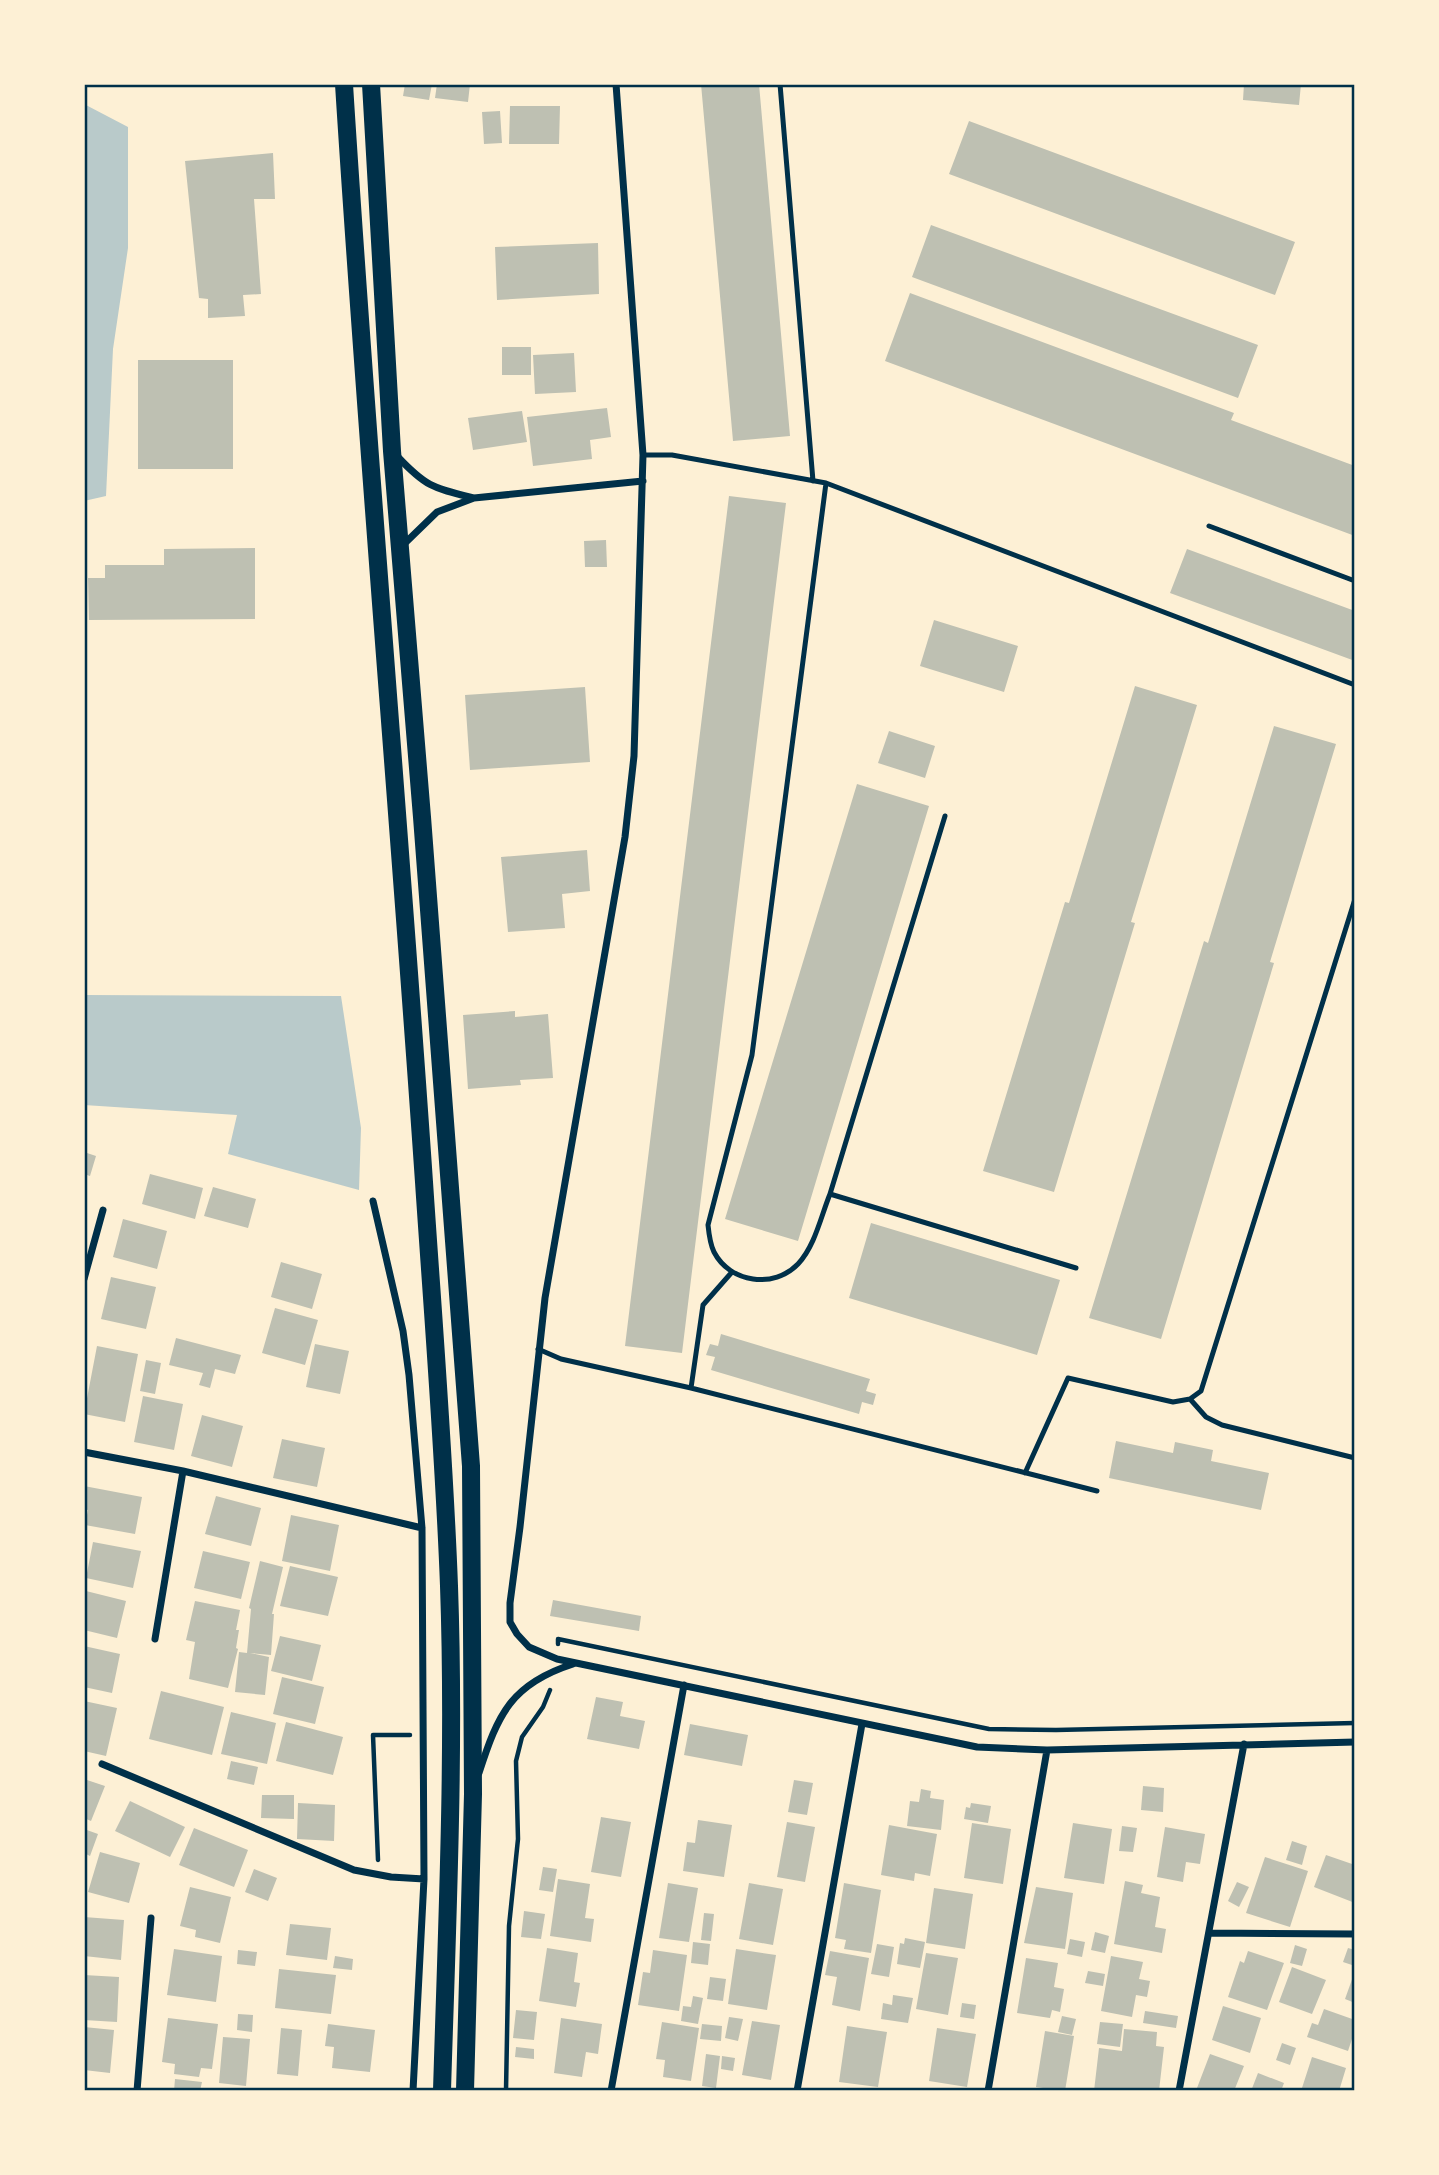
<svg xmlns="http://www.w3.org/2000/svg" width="1439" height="2175" viewBox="0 0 1439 2175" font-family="'Titillium Web',sans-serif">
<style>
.green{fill:#b9caca}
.building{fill:#bec0b2}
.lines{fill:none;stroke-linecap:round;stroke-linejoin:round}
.path{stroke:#003049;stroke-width:4.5}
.service{stroke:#003049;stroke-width:5}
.minor{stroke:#003049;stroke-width:7}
.primary{stroke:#003049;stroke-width:18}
.neatline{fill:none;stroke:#003049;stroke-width:2.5}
</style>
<rect width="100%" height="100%" fill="#fdf0d5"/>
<path class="green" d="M84,104L128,127V248L113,349L106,496L84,501Z
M84,995L341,996L361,1128L359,1190L228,1154L237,1115L84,1105Z"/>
<path class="building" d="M405,84H432L429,100L403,96Z
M437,84H470L468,102L435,98Z
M701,84H759L790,436L733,441Z
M1244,84H1301L1299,105L1243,100Z
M510,106H560L559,144H509Z
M500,111L502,143L484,144L482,112Z
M969,121L1295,242L1275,295L949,174Z
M273,153L275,199H254L261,294L243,295L245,316L208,318V299L199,298L185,161Z
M931,225L1258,345L1238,398L912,277Z
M598,243L599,294L497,300L495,247Z
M910,293L1234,413L1231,420L1355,466V536L885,361Z
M502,347H531V375H502Z
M574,353L576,392L535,394L533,355Z
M138,360H233V469H138Z
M607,408L611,437L590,440L592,459L533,466L527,417Z
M522,411L527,442L473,450L468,418Z
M729,496L786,503L682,1353L625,1346Z
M606,540L607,567H585L584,541Z
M255,548V619L89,620L88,578H105V565H164V549Z
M1187,549L1355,611V661L1170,593Z
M934,620L1018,646L1004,692L920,666Z
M1135,686L1197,705L1131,922L1135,923L1054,1192L983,1171L1065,902L1069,903Z
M585,687L590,762L470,770L465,695Z
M1274,726L1336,744L1270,962L1274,963L1161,1339L1089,1318L1204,941L1208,943Z
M889,731L935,746L925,778L878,763Z
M857,784L929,806L798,1241L725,1219Z
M587,850L590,891L562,894L565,928L508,932L501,857Z
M515,1011V1017L548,1014L553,1078L520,1080L521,1085L468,1089L463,1015Z
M84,1152L96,1156L90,1176L84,1174Z
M150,1174L203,1188L195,1219L142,1204Z
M213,1187L256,1199L248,1228L204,1216Z
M123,1219L167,1231L157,1269L113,1257Z
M871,1223L1060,1280L1037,1355L849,1298Z
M281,1262L322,1274L312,1309L271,1297Z
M111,1277L156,1287L146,1329L101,1319Z
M275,1308L318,1320L305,1365L262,1353Z
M721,1334L870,1379L866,1391L876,1394L873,1405L862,1402L859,1414L711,1370L715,1357L706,1355L710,1344L718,1346Z
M176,1338L241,1355L235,1374L215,1369L210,1388L199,1385L203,1373L169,1365Z
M315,1344L349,1351L340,1394L306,1387Z
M97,1346L138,1354L125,1422L84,1414Z
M146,1360L161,1363L155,1394L140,1391Z
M143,1396L183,1404L174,1450L134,1442Z
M202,1415L243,1426L232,1467L191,1456Z
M282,1439L325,1448L317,1487L273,1478Z
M1116,1441L1173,1453L1175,1442L1213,1450L1211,1461L1269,1473L1261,1510L1109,1478Z
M84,1486L142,1497L135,1534L85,1525L88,1510L84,1509Z
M216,1496L261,1508L251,1546L205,1534Z
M291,1515L339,1525L330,1571L282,1561Z
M93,1542L141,1551L133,1588L86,1578Z
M203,1551L250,1562L241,1599L194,1588Z
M260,1561L283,1567L272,1614H274L271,1655L250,1653L269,1657L265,1695L235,1692L239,1652L247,1653L251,1609L249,1608Z
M290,1566L338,1577L328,1616L280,1606Z
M86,1591L126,1601L117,1638L84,1630Z
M553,1600L641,1616L639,1631L550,1616Z
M195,1601L240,1610L236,1630H239L236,1648L238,1649L228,1688L189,1679L195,1642L186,1640Z
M280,1636L321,1645L312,1681L271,1671Z
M84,1646L120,1654L112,1693L84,1687Z
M282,1677L324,1687L315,1724L273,1714Z
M161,1691L224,1707L212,1755L149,1739Z
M596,1697L623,1702L620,1716L645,1721L639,1749L587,1739Z
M84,1701L117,1708L106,1756L84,1751Z
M231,1712L276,1723L267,1764L221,1754Z
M286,1722L343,1737L333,1775L276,1761Z
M690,1724L748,1735L742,1766L684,1755Z
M231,1761L258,1767L254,1785L227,1779Z
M84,1779L105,1786L91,1821L84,1818Z
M794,1780L813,1783L807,1815L788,1812Z
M1143,1786L1164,1788L1163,1812L1141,1810Z
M921,1789L931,1791L930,1798L944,1800L941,1830L907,1826L910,1801L919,1802Z
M262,1795H294V1819L261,1818Z
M130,1801L185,1827L170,1857L115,1831Z
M298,1803L335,1805L334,1841L297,1839Z
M971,1803L991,1806L988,1823L964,1819L966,1807L970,1808Z
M601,1817L631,1822L621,1877L591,1872Z
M698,1820L732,1825L724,1877L683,1871L687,1842L695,1843Z
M787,1822L815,1827L805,1882L777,1877Z
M972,1823L1011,1829L1003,1884L964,1878Z
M1073,1823L1112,1829L1104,1884L1064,1878Z
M889,1825L937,1834L930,1876L915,1873L914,1881L881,1875Z
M1122,1826L1137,1828L1133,1852L1119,1851Z
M1165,1827L1205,1834L1200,1864L1186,1862L1183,1882L1157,1877Z
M194,1828L248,1850L234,1887L179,1865Z
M84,1829L98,1834L90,1856L84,1853Z
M1292,1841L1307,1846L1302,1865L1286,1860Z
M100,1852L140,1863L129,1903L88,1892Z
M1326,1855L1355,1865V1903L1314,1887Z
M1265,1857L1308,1871L1290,1927L1246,1913Z
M543,1867L557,1869L553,1892L539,1890Z
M254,1869L277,1878L268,1901L245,1892Z
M558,1879L590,1884L585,1918L594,1919L591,1942L550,1936Z
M1125,1881L1143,1885L1141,1893L1160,1897L1155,1927L1166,1929L1162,1953L1114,1944Z
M1237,1882L1249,1887L1239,1907L1228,1901Z
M668,1883L698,1888L689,1942L659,1938Z
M749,1883L783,1889L773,1945L739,1939Z
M844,1883L881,1890L871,1953L844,1949L846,1940L835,1938Z
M190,1887L231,1897L220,1943L195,1937L196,1930L180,1926Z
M1036,1887L1073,1893L1065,1949L1024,1943Z
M934,1888L973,1894L965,1949L926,1943Z
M524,1911L545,1914L541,1939L521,1937Z
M704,1913L714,1914L711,1941L701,1940Z
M84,1917L124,1920L121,1960L84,1956Z
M290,1924L331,1928L327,1960L286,1955Z
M1095,1932L1109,1936L1105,1953L1091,1950Z
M905,1938L925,1942L920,1968L897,1964L900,1943L904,1944Z
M1070,1939L1085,1942L1082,1957L1067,1954Z
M693,1942L710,1944L708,1965L691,1963Z
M877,1944L894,1947L889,1977L871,1974Z
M1295,1945L1307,1949L1302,1966L1290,1963Z
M547,1948L578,1953L574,1982L580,1983L576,2007L539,2001Z
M1348,1948L1355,1950V1966L1343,1962Z
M174,1949L222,1956L216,2002L167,1995Z
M736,1949L776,1955L767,2010L728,2004Z
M238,1950L257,1952L255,1966L237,1964Z
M653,1950L687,1955L679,2011L638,2005L643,1972L650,1973Z
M830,1951L869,1958L860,2011L832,2005L837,1977L825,1975Z
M1248,1951L1284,1963L1267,2010L1228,1997L1240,1961L1244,1963Z
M926,1953L958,1958L948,2015L916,2009Z
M335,1956L353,1959L352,1970L333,1968Z
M1111,1956L1143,1962L1139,1979L1150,1981L1147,1997L1136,1995L1132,2017L1101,2011Z
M1026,1958L1058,1963L1054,1987L1064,1989L1060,2012L1052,2010L1050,2018L1017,2013Z
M1292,1967L1326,1980L1312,2014L1279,2002Z
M279,1969L336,1975L331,2014L275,2008Z
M1088,1971L1105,1974L1103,1986L1085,1983Z
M1355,1971V2003L1345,1999Z
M84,1975L119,1977L117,2022L84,2020Z
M710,1977L726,1979L723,2001L707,1999Z
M893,1995L913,1998L908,2023L881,2019L883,2003L892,2005Z
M693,1996L703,1998L698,2024L681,2021L683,2006L691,2007Z
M962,2003L976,2005L974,2019L960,2017Z
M1223,2006L1261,2018L1250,2053L1212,2040Z
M1324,2009L1355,2020V2030L1348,2051L1307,2037L1312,2023L1318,2025Z
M516,2010L537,2012L534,2040L513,2038Z
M1145,2011L1178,2016L1176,2028L1143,2023Z
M238,2014L253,2015L252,2032L237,2030Z
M1062,2016L1076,2019L1072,2035L1058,2032Z
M729,2017L743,2019L738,2041L725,2038Z
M168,2018L218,2024L212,2069L201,2068L199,2077L174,2074L175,2064L162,2062Z
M561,2018L602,2024L598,2054L586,2052L582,2077L554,2073Z
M752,2021L780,2025L771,2080L742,2075Z
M662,2022L699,2028L691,2081L663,2077L665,2060L656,2059Z
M1100,2022L1123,2024L1120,2047L1097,2044Z
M328,2024L375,2030L370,2072L332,2068L334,2047L325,2046Z
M702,2024L722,2026L721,2041L700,2039Z
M847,2026L887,2032L878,2087L839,2082Z
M84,2027L114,2030L110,2073L84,2070Z
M281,2028L302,2030L298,2076L277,2074Z
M937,2028L976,2034L967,2087L929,2081Z
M1124,2029L1157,2032L1156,2046L1164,2047L1159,2091L1118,2088L1117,2091H1094L1099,2048L1122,2051Z
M1045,2031L1074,2036L1065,2091L1036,2087Z
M223,2037L250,2039L246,2086L219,2083Z
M1282,2043L1296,2048L1290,2065L1276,2060Z
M516,2047L534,2049V2059L515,2057Z
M706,2054L720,2056L716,2088L702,2086Z
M1210,2054L1244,2066L1234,2091H1205L1197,2088Z
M722,2056L735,2058L733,2071L721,2069Z
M1312,2057L1346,2068L1339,2091H1301Z
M1258,2073L1284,2083L1281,2091H1251Z
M175,2079L202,2082L200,2091H174Z"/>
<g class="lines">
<path class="path" d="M558,1644V1639L989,1729L1056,1730L1355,1723
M378,1860L373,1735H410
M506,2091L509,1926L518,1839L516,1761L522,1737L543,1707L550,1690"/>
<path class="service" d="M780,84L813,481
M643,455H672L826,483
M1209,526L1355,581
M945,816L830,1194L1076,1268
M830,1194C821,1216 815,1246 798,1264C774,1289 730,1283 714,1252C710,1244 709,1235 708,1225L752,1055L826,483L1355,685
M538,1349L561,1359L691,1388L1097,1491
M691,1388L703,1305L732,1272
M1190,1399L1206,1417L1222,1425L1355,1458
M1025,1473L1068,1378L1173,1402L1190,1399L1201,1391L1355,899"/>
<path class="minor" d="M616,84L643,455L634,756L625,837L545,1298L520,1527L510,1603V1622L517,1634L529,1647L557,1659L977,1747L1047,1750L1355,1742
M397,456C426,487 433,488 474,498
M402,546L437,512L474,498L643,481
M373,1201L403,1331L409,1375L422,1528L424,1879L413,2091
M84,1279L103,1210
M84,1452L183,1471L422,1528
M155,1639L183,1471
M102,1764L354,1870L391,1877L424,1879
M479,1773C498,1714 511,1684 573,1664
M1210,1933L1355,1934
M137,2091L151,1918
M611,2091L684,1685
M797,2091L862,1724
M988,2091L1047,1750
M1179,2091L1244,1744"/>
<path class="primary" d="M344,84C367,450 399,816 424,1182C433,1317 444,1451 449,1586C455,1754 447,1923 442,2091
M371,84L392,451L422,817L471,1466L473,1794L465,2091"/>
</g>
<rect width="1439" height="2175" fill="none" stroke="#fdf0d5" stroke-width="172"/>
<rect x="86" y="86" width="1267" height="2003" class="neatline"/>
</svg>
